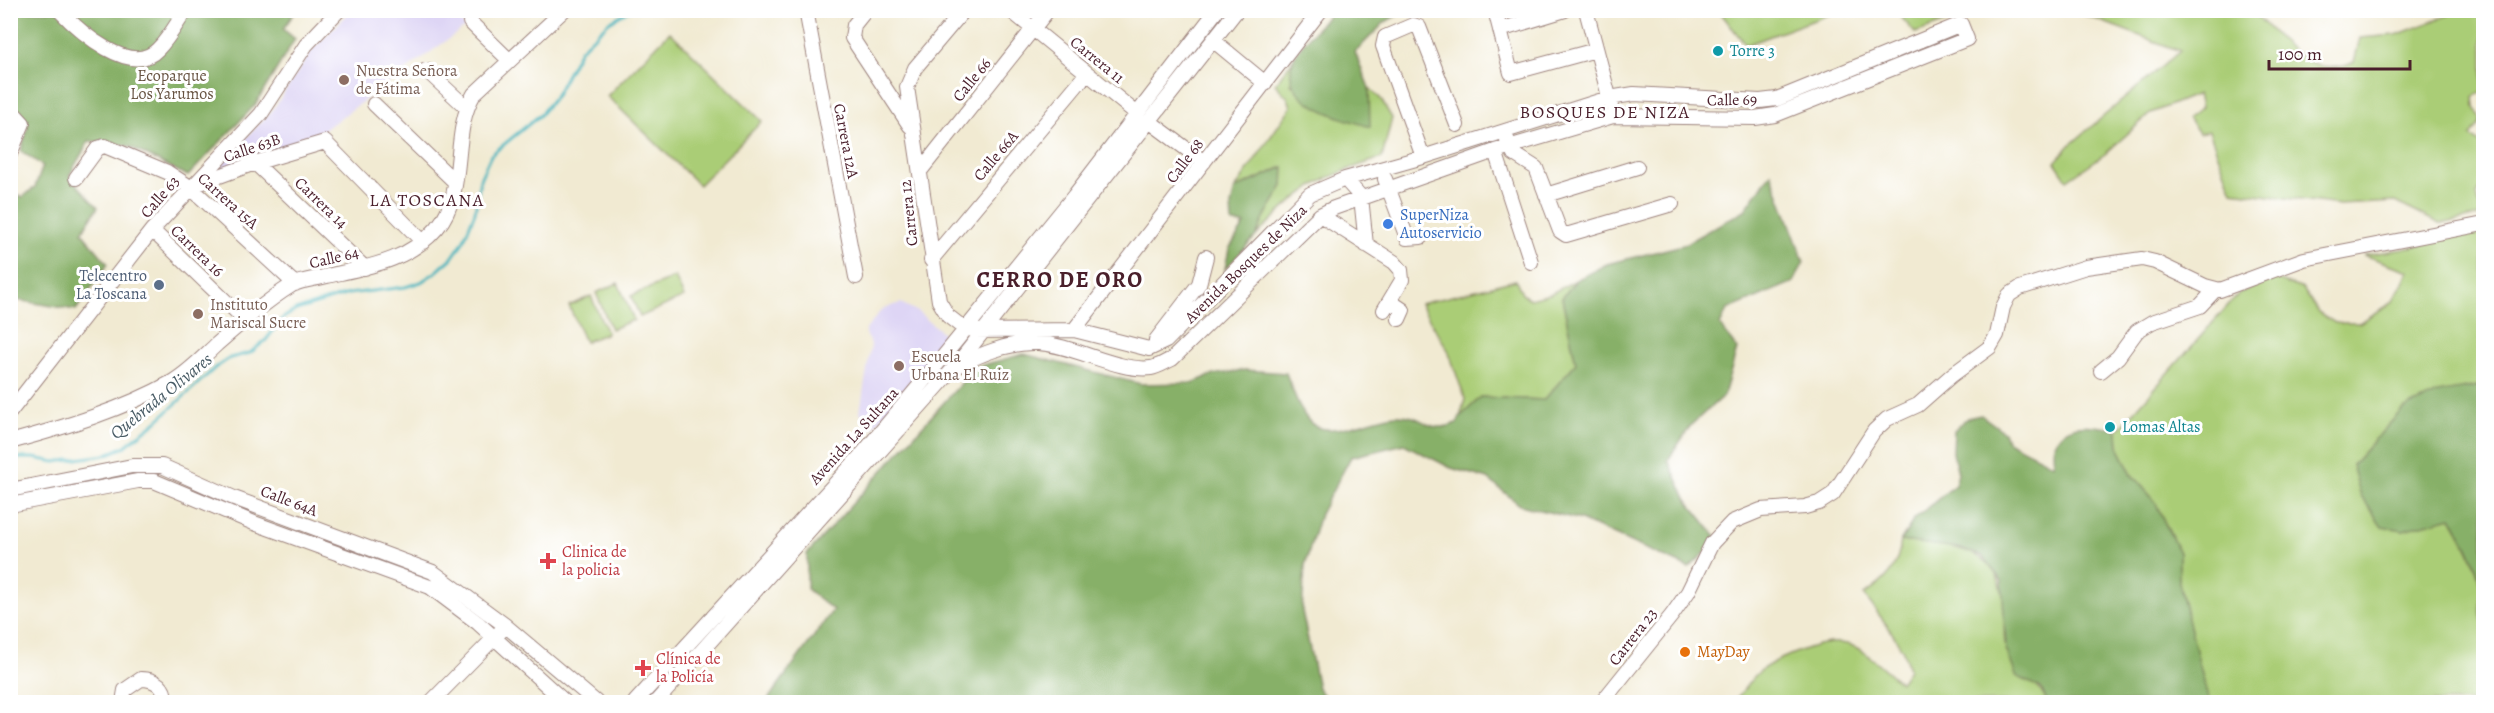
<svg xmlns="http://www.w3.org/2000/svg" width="2494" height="713" viewBox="0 0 2494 713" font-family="Alegreya,serif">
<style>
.built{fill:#ded5f5}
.green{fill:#aacd76;stroke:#7a7650;stroke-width:1.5}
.forest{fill:#87b067;stroke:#686849;stroke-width:1.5}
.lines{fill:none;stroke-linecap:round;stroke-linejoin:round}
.stream{stroke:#44b4bd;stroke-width:3}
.minor-casing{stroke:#9e847e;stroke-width:16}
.minor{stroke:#fff;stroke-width:14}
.culture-dot{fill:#0f9aa8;stroke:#fff;stroke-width:2}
.education-dot{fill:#8d6e63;stroke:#fff;stroke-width:2}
.shop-dot{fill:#3f7fe0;stroke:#fff;stroke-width:2}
.service-dot{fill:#5c6f8a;stroke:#fff;stroke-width:2}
.health-dot{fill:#e0444e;stroke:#fff;stroke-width:2}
.food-dot{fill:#e8710a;stroke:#fff;stroke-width:2}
.labels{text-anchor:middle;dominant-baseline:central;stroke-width:6;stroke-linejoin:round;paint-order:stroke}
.culture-label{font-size:16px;fill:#0d838f;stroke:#fff;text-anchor:start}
.street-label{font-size:16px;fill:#4a1f2b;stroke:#fff}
.education-label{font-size:16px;fill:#785e54;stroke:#fff;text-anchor:start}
.park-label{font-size:16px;fill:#675342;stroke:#fff}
.shop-label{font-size:16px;fill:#366cbe;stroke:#fff;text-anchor:start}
.service-label{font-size:16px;fill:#4e5e75;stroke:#fff;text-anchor:end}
.health-label{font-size:16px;fill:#be3a42;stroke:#fff;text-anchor:start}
.food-label{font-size:16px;fill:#c56008;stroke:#fff;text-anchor:start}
.neighbourhood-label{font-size:18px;letter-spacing:1.5px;fill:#4a1f2b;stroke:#fff}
.water-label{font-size:18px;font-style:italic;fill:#485b65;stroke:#fff}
.district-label{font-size:22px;font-weight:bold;letter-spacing:1.5px;fill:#4a1f2b;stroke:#fff}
</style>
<rect width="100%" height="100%" fill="#fff"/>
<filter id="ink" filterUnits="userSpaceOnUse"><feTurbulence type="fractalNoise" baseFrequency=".0167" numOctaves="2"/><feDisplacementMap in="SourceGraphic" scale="12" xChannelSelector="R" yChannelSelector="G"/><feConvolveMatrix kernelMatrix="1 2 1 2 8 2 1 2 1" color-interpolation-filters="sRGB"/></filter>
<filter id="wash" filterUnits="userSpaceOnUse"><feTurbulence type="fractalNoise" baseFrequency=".008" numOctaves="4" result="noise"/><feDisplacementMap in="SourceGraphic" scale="24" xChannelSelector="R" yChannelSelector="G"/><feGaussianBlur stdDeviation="1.35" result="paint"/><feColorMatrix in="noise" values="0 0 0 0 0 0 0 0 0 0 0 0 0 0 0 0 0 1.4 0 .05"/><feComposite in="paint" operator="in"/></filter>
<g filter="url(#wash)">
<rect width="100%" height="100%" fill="#f1ead2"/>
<path class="built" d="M351,11H452L465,27L310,140L212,173L272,111L313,49Z
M901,303L918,312L951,340L913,388L871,429L860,412L871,345L865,331L882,309Z"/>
<path class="green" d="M1719,11H1839L1746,45Z
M1896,11H1976L1915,33Z
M2074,11H2252C2279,37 2313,83 2354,62L2360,38L2396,35L2449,15L2445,11H2483V92L2474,96L2475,107L2481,121L2471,136L2483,146V184L2477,194L2481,216L2440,224L2395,202L2340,205L2232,191L2209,131L2199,133L2188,118L2201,108L2198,94L2151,113L2105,154L2067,180L2055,162L2071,144L2180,51Z
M670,32L762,121L699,185L607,96Z
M1294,58L1291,84L1369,127V88L1380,98L1392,118L1382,158C1320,177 1301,189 1256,236L1267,212L1283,186V167L1235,189L1291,107L1288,98L1275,84Z
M2483,227V389L2477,386L2403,409L2352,465L2403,530L2451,517C2463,537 2474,558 2480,581C2483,594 2478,610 2484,622L2483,702H2209L2179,583V553L2154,500L2132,475L2119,449L2118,430L2239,293L2274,279L2303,289L2318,312L2335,323H2359L2392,303L2409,271L2363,255L2404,249Z
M675,277L684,297L640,317L631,296Z
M1516,280L1522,294L1530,299L1550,294L1576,280L1562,298L1576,363L1544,400L1481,397L1460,417L1465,399L1448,350L1420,304Z
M618,283L634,320L611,329L596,293Z
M591,296L607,333L585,342L569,306Z
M1901,541C1948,547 1997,543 2004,601C2006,616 2002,634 2006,648C2009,659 2039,682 2047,702H1732C1743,694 1748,681 1759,672C1769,663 1787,656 1800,651C1853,630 1861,651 1900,682L1909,669L1903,651L1889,628L1864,595C1887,581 1898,567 1901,541Z"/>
<path class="forest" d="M289,10L295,12L283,29L295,39L255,105L188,176L128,146L89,141L69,176L98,207L82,232L108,264L76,310L11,299L10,193L23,197L35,187L43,166L21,151L28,126L11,101V11Z
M1332,11H1405L1385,22L1355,52L1369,88L1370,127C1340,117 1275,102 1294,58C1300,43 1322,25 1332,11Z
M1284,167L1283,186L1267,212L1256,236L1225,269L1229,249L1245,224L1232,223L1231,205L1235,189Z
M1771,173L1804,262L1794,282L1727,310L1720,325L1737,349L1724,395L1691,425L1668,460L1687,500L1719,540L1689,568L1581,520L1520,505L1488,479L1451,468L1404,444L1351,457L1320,514L1305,565L1302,611L1318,688L1329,702H766L833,610L807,589V554L976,367L1024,354L1141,384L1192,383L1212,375L1245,370L1286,373C1292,388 1298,408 1308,420C1325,443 1373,416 1396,415C1428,414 1426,436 1457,423L1460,417L1481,397L1544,400L1576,363L1562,298L1576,280L1607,264L1683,245L1745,210Z
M2477,386L2484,389L2483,622C2478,611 2482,597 2480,584C2477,561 2463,537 2451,517L2403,530L2382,526L2361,496L2352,465L2403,409L2438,393Z
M1981,415L2004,432L2007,441L2054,465C2054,459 2052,451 2054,446C2065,418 2094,425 2118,430L2119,449L2132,475L2154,500L2179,553V583L2209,702H2047L2041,688L2016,676L2006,649L2002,581L1982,556L1958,548L1901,541L1914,519L1955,485L1958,473L1953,453L1954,430L1967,418Z"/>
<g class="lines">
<path class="stream" d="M10,458H34L55,462L105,455L124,447L157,421L215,368L230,358L250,353L266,340L283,318L296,310L348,294L405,287L421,282L436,272L452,258L463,242L475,212L480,179L491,155L540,115L556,95L580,50L609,22L630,10"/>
</g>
</g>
<g filter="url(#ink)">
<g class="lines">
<defs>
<path id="minor" d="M59,10C79,31 131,78 158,49C169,38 177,23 186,10
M806,10L856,277
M866,10L854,25L852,38L910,126
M964,10L915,68L907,87L939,301L948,316L966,330
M1010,10L1136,113
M1495,10L1511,73L1596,50
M1586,10L1611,104
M470,22L509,60
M1500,30L1565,10
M1214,41L1265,83
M426,70L467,108
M374,104L455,182
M10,109L23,123L10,154
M1149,121L1204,162
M1507,139L1514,154L1536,168L1560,231L1566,235L1672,204
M1495,151L1531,262
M1423,157L1383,46L1385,37L1413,25L1419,27L1457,125
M255,163L365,268
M921,170L1048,10
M76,178L98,148L105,146L167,172L190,187L295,284
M1345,179L1361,197L1366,245
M1385,179L1407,238L1421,237
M195,185L255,163L325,142L423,242
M1546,195L1637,167
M1320,215L1394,262L1401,270L1402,280L1384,310
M152,230L245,320
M931,260L1087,73
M1391,302L1403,310L1399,319
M1074,330L1321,10
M974,331L1074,330L1149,349
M1156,340L1199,284L1206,257
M955,367C981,354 1009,342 1038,343C1074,345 1118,372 1151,368C1158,367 1165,362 1172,359L1320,215L1334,208L1495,151L1613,116L1755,118L1775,115L1967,39L1961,24L1777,99L1760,101L1634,94L1609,98L1423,157L1345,179L1310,194L1166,341L1149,349
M2101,371L2118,357L2137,331L2152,322L2200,306L2215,290
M10,412L152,230L261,114L306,45L339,10
M10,442C65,427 122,410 172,382C189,372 203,357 217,344C241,323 265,302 292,285C302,280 316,279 327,276C367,267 409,261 437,228C468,191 450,134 474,94L564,10
M10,490L132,466H162L234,498L433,572L506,626L596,702
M10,505L138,481H154L254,523L430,587L478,623L565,702
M123,702L125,690L141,679C156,679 166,687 165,702
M431,702L500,632
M635,702L864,452L925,379L1074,196L1217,10
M656,702L955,367L1237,10
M1602,702L1672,615L1688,592L1712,543L1732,522L1761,510L1805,507L1819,503L1833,494L1874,431L1887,419L1918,405L1952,375L1990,347L1997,335L2003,307L2009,295L2020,288L2086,267L2142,259L2155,262L2205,286L2220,290L2304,259L2484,224"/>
</defs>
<use href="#minor" class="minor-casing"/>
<use href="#minor" class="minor"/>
</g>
</g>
<g class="culture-dot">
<circle cx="1718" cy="51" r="6"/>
<circle cx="2110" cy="427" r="6"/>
</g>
<g class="education-dot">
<circle cx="344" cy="80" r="6"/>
<circle cx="198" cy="314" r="6"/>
<circle cx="899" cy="366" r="6"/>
</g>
<circle class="shop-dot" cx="1388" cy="224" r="6"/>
<circle class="service-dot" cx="159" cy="285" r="6"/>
<g class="health-dot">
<path d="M545 552h6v6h6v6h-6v6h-6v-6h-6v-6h6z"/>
<path d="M640 659h6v6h6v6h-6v6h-6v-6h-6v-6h6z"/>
</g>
<circle class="food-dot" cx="1685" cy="652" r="6"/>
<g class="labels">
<g class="culture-label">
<text x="1730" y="51">Torre 3</text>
<text x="2122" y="427">Lomas Altas</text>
</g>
<g class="street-label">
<text transform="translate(1097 60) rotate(39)">Carrera 11</text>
<text transform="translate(972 80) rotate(-51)">Calle 66</text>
<text transform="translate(1732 100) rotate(-1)">Calle 69</text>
<text transform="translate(846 141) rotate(79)">Carrera 12A</text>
<text transform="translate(252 148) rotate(-19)">Calle 63B</text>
<text transform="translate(996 156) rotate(-50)">Calle 66A</text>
<text transform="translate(1185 161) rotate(-53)">Calle 68</text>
<text transform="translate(160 197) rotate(-49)">Calle 63</text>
<text transform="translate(228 201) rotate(42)">Carrera 15A</text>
<text transform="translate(321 203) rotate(44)">Carrera 14</text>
<text transform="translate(909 213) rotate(-96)">Carrera 12</text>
<text transform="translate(197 251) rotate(44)">Carrera 16</text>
<text transform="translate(334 258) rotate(-13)">Calle 64</text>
<text transform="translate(1246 264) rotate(-44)">Avenida Bosques de Niza</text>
<text transform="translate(854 436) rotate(-48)">Avenida La Sultana</text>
<text transform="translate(289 501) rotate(21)">Calle 64A</text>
<text transform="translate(1633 637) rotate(-52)">Carrera 23</text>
</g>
<g class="education-label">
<text x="356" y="71">Nuestra Señora<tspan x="356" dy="18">de Fátima</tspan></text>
<text x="210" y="305">Instituto<tspan x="210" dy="18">Mariscal Sucre</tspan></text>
<text x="911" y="357">Escuela<tspan x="911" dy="18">Urbana El Ruiz</tspan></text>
</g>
<g class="park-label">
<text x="172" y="76">Ecoparque<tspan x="172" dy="18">Los Yarumos</tspan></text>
</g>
<g class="shop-label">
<text x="1400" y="215">SuperNiza<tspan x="1400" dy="18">Autoservicio</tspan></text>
</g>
<g class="service-label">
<text x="147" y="276">Telecentro<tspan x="147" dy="18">La Toscana</tspan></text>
</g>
<g class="health-label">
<text x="562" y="552">Clinica de<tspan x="562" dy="18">la policia</tspan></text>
<text x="656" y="659">Clínica de<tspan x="656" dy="18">la Policía</tspan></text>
</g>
<g class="food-label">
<text x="1697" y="652">MayDay</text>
</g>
<g class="neighbourhood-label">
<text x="1605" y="112">BOSQUES DE NIZA</text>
<text x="427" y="200">LA TOSCANA</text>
</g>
<g class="water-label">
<text transform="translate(161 396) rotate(-39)">Quebrada Olivares</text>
</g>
<g class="district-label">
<text x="1060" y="280">CERRO DE ORO</text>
</g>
</g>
<rect width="2494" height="713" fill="none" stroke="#fff" stroke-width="36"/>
<path d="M2269 60v9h141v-9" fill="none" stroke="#4a1f2b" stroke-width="3"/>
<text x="2278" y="60" font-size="18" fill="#4a1f2b" stroke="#ffffff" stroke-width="4.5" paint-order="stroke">100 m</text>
</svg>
